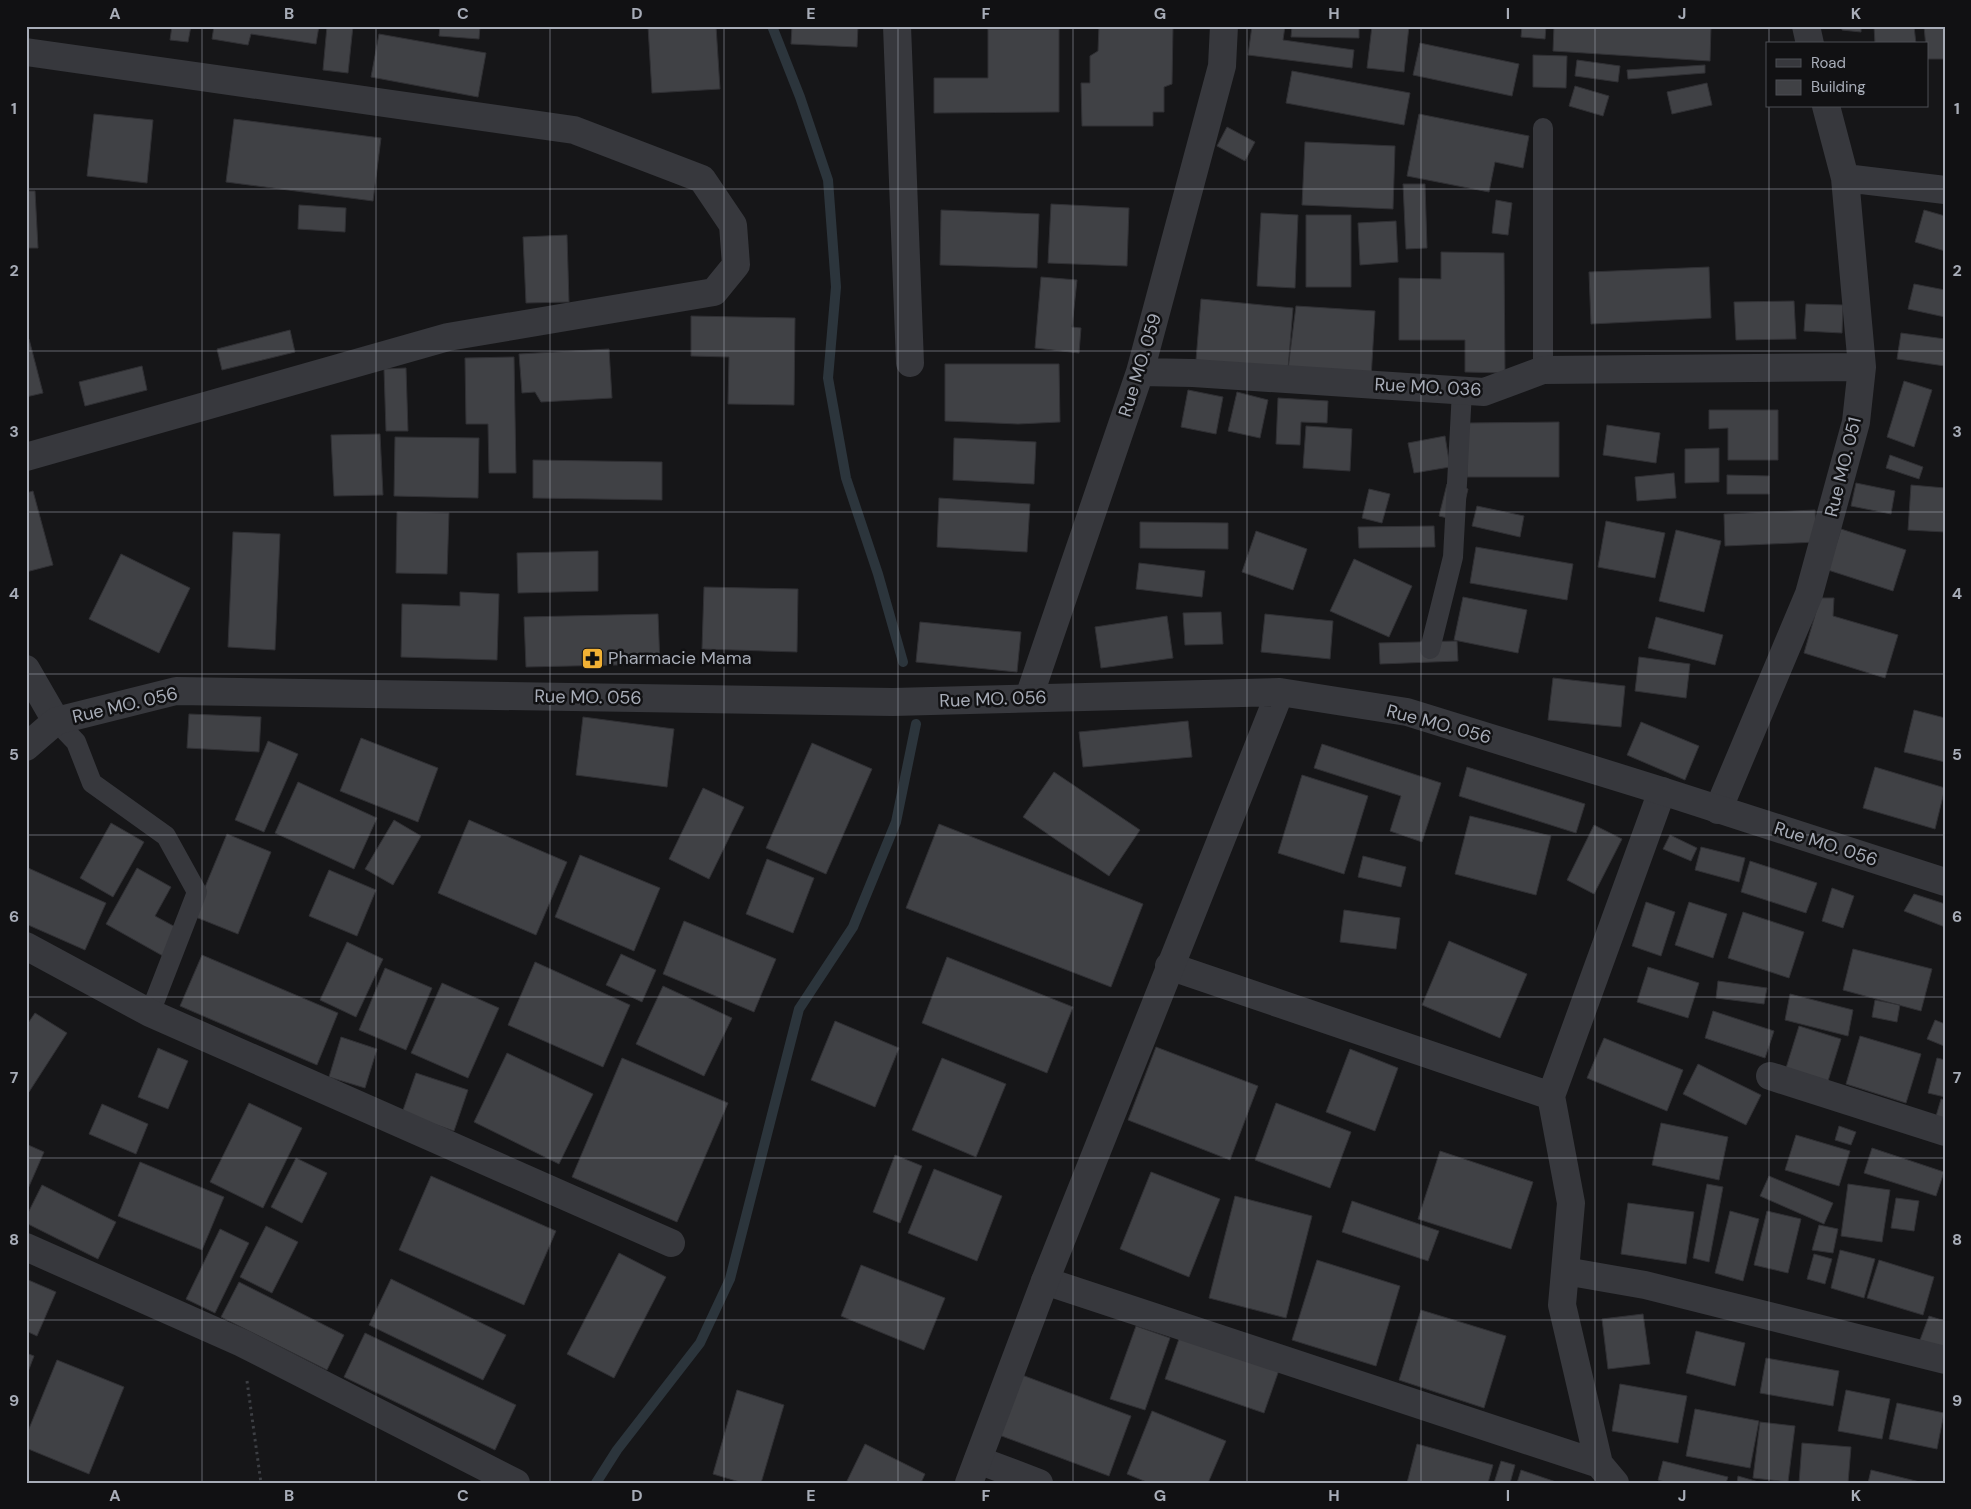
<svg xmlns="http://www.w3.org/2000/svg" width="1971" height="1509" viewBox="0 0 1971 1509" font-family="'DM Sans',sans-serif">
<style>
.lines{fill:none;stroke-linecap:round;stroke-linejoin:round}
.stream{stroke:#2c353c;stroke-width:10}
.building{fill:#404145;stroke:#303034}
.path{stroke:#3d3f44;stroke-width:3;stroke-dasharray:2.5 4;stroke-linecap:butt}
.service{stroke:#37383d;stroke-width:20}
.minor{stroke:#37383d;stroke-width:28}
.tertiary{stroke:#37383d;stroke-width:28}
.grid{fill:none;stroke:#a8adb8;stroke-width:1;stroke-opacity:0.55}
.labels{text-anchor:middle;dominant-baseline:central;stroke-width:5;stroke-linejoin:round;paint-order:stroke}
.street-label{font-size:18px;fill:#a8adb8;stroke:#111113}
.poi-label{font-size:18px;fill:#a8adb8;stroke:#111113;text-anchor:start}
.neatline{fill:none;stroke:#a8adb8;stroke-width:2}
.grid-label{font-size:16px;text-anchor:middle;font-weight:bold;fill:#a8adb8}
</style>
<rect width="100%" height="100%" fill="#161618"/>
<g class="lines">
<path class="stream" d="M772,26L800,97L828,180L836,287L828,378L846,478L878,574L903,662
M596,1483L617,1450L700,1343L730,1279L799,1009L853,927L896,822L916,724"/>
</g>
<path class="building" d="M172,26H191L188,42L170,40Z
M214,26H319L316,44L251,34L248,45L212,39Z
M327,26H353L348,73L323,70Z
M440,26H480L479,39L439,36Z
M648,26H716L720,89L652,93Z
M792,26H858L857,47L791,44Z
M1099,26H1173L1172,84L1164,87V112H1153V126H1082L1081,83H1090V56L1098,51Z
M1252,26H1285L1283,40L1354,50L1352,68L1248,55Z
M1292,26H1359V38L1291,37Z
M1372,26H1409L1404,72L1367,68Z
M1522,26H1546L1545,39L1521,37Z
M1554,26H1711L1710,61L1553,51Z
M1842,26H1861V32L1842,30Z
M1874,26H1914L1916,44H1875Z
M1924,26H1945V59H1927Z
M988,29H1059V112L934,113V78H988Z
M379,34L486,53L478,97L371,77Z
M1420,43L1519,64L1512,96L1413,75Z
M1533,55L1567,56L1566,88L1533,87Z
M1577,60L1620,66L1618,82L1575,76Z
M1705,65V73L1628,79L1627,70Z
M1292,71L1410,93L1404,125L1286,103Z
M1707,83L1712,105L1672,114L1667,92Z
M1575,86L1609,96L1603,116L1569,106Z
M94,114L153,120L147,183L87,176Z
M1419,114L1529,136L1523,168L1495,162L1489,192L1407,176Z
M234,119L381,138L373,201L226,182Z
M1227,127L1255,142L1245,161L1217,146Z
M1305,142L1395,146L1393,209L1302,205Z
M1403,184H1425L1427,248L1406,249Z
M26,191H35L38,248H26Z
M1496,200L1512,203L1508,235L1492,233Z
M1051,204L1129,208L1127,266L1048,263Z
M299,205L346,208L345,232L298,229Z
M941,210L1039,214L1037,268L940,265Z
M1924,210L1945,216V251L1915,242Z
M1261,213L1298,215L1295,288L1257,286Z
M1306,215H1351V287H1306Z
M1396,221L1398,262L1360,265L1358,223Z
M567,235L569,302L526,303L523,237Z
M1441,252L1504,253L1505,373L1465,372V340H1399V278L1441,279Z
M1709,267L1711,318L1591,324L1589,272Z
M1041,277L1077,280L1072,327L1081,328L1079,353L1035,348Z
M1914,284L1945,290V317L1908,309Z
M1201,299L1293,308L1288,369L1196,360Z
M1794,301L1796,339L1736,340L1734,302Z
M1806,304L1843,305L1842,333L1804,331Z
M1296,306L1375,311L1371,379L1288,369Z
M691,316L795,318L794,405L728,404L729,357L691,356Z
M290,330L295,352L222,370L217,349Z
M1901,333L1945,339V366L1897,359Z
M29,339L43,393L26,397V340Z
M609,349L612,398L541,402L535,392L522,393L519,354Z
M514,357L516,473H489L488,424H466L465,358Z
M945,364H1059L1060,422L1018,424L945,421Z
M142,366L147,390L85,406L79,382Z
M406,368L408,431H386L384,369Z
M1904,381L1932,390L1914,447L1887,437Z
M1188,390L1223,397L1216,434L1181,427Z
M1237,392L1268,400L1260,438L1228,431Z
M1278,398L1328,401L1327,423L1301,422L1300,445L1276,444Z
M1709,410H1778V460H1728V428L1709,429Z
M1559,422V477H1467L1466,423Z
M1607,425L1660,433L1656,463L1603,455Z
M1306,426L1352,429L1350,471L1303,468Z
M380,434L383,495L334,496L331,435Z
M1445,436L1450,467L1414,473L1408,443Z
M395,437L479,438L478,498L394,496Z
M954,438L1036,442L1034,484L953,480Z
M1719,448V482L1685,483V449Z
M1890,455L1923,467L1919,479L1886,468Z
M533,460L662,462V500L533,498Z
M1674,473L1676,498L1637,501L1635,477Z
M1727,475L1769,476V494H1727Z
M1856,483L1895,491L1891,514L1851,506Z
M1447,484L1468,489L1460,521L1439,516Z
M1911,485L1945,488V532L1908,530Z
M1369,489L1390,494L1382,523L1362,518Z
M33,491L53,565L26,572V493Z
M939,498L1030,504L1027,552L937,547Z
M1477,506L1524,516L1520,537L1472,526Z
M1815,510L1817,542L1725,546L1724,514Z
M397,512L449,513L447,574L396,573Z
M1606,521L1665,533L1655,578L1598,567Z
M1140,522L1228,523V549L1140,548Z
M1434,526L1435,547L1359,548L1358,527Z
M1841,529L1906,550L1893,591L1828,570Z
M1676,530L1721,541L1704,612L1659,601Z
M1256,531L1307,549L1293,590L1242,572Z
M233,532L280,534L275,650L228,647Z
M1476,547L1573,564L1567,600L1470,583Z
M598,551V591L518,593L517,553Z
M121,554L190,588L159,653L89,619Z
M1354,559L1412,586L1389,637L1330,611Z
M1139,563L1205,571L1202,597L1136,589Z
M704,587L798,589L797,652L702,649Z
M460,592L499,594L497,660L401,657L402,604L460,606Z
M1463,597L1527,610L1518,653L1454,640Z
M1820,598H1834L1833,616L1898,635L1885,678L1804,653Z
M1221,612L1223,644L1185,645L1183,613Z
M658,614L660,664L526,667L524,617Z
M1265,614L1333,621L1330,659L1261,652Z
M1167,616L1173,658L1101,668L1095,627Z
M1656,617L1723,635L1715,665L1648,648Z
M920,622L1021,632L1017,672L916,662Z
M1457,641L1458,661L1380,664L1379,643Z
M1639,657L1690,664L1686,698L1635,691Z
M1553,678L1625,686L1621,727L1548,720Z
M1914,710L1945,718V762L1904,752Z
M189,714L261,717L259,752L187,748Z
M583,717L674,729L667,787L576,775Z
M1188,721L1192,757L1083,767L1079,732Z
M1641,722L1699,746L1685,780L1627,755Z
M361,738L438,768L418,822L340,791Z
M268,741L298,754L264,832L235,820Z
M812,743L872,769L826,874L766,848Z
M1322,744L1441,783L1422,842L1390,831L1401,796L1314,768Z
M1467,767L1585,804L1576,833L1459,796Z
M1875,767L1945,788L1935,829L1863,808Z
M1054,772L1140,830L1109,876L1023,817Z
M1302,775L1368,796L1344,874L1278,853Z
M298,782L377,818L354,869L275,833Z
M703,788L744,807L709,879L669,859Z
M1470,816L1551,836L1536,895L1455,874Z
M394,820L421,836L393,885L365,869Z
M469,820L567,862L536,935L438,893Z
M111,823L144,842L113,897L80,878Z
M939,824L1143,904L1111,987L906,908Z
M1594,825L1622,839L1594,894L1567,880Z
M227,834L271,852L238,934L193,916Z
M1670,835L1697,848L1691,861L1663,849Z
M1701,847L1745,858L1739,882L1695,870Z
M580,855L660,888L634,951L555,917Z
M1363,856L1406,867L1401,887L1358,877Z
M767,859L814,878L793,933L746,914Z
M1750,861L1817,883L1806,913L1741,892Z
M26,867L106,903L85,950L26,924Z
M137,868L171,887L155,916L179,929L163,956L106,924Z
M329,870L376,890L357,936L309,916Z
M1832,888L1854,896L1843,928L1822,921Z
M1914,894L1945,904V927L1904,911Z
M1646,902L1675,912L1661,956L1632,946Z
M1689,902L1727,914L1713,958L1675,945Z
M1344,910L1400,918L1396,949L1340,942Z
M1743,912L1804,932L1789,978L1728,958Z
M684,921L776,959L754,1012L663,974Z
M1449,941L1527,974L1500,1038L1422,1005Z
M347,942L383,959L356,1017L320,1000Z
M1853,949L1932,969L1921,1011L1843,990Z
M621,954L656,970L642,1002L606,985Z
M202,955L338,1013L317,1065L180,1006Z
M947,957L1073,1007L1047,1073L922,1023Z
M535,962L630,1005L603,1067L508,1025Z
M1648,967L1699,983L1688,1018L1637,1002Z
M385,968L432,988L406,1050L359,1030Z
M1718,981L1767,988L1764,1004L1716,998Z
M442,983L499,1008L468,1078L411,1053Z
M663,986L732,1018L704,1076L636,1044Z
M1790,994L1853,1010L1848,1036L1785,1020Z
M1875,1000L1900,1005L1897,1022L1872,1017Z
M1713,1011L1774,1031L1765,1058L1705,1038Z
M35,1013L67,1033L29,1092L26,1090V1026Z
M1935,1020L1945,1024L1944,1046L1927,1039Z
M835,1021L899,1048L875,1107L811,1080Z
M1799,1026L1841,1039L1828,1081L1786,1068Z
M1860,1036L1921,1054L1906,1103L1846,1084Z
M341,1037L377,1049L365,1088L329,1077Z
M1604,1038L1683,1070L1667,1111L1587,1078Z
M1156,1047L1258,1086L1230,1160L1128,1120Z
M158,1048L188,1061L168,1109L138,1097Z
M1350,1049L1398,1068L1375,1131L1326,1112Z
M507,1053L593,1094L559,1164L474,1122Z
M622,1058L728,1103L677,1222L572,1177Z
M942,1058L1006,1084L976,1157L912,1130Z
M1937,1058L1945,1060V1097L1928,1093Z
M1698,1064L1761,1095L1746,1125L1683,1094Z
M416,1073L468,1090L454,1131L402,1113Z
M1941,1099L1945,1100V1126L1934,1123Z
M249,1103L302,1128L263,1208L210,1182Z
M1276,1103L1351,1132L1330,1188L1255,1160Z
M102,1104L148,1124L136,1154L89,1134Z
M1661,1123L1728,1137L1719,1180L1652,1165Z
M1839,1126L1856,1132L1851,1145L1835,1140Z
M1796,1135L1850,1151L1839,1186L1785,1170Z
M26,1144L44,1152L27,1191L26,1190Z
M1872,1148L1944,1172L1936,1196L1864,1173Z
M1440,1151L1533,1182L1511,1249L1418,1219Z
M895,1155L922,1166L900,1223L873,1212Z
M296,1158L327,1173L302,1223L271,1207Z
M140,1162L224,1197L202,1250L118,1216Z
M934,1169L1002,1196L977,1261L908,1233Z
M1151,1172L1220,1199L1189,1277L1120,1249Z
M431,1176L556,1231L524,1305L399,1250Z
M1769,1176L1833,1203L1824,1224L1760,1196Z
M1707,1184L1723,1187L1709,1262L1693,1258Z
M1848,1184L1890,1190L1882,1242L1841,1236Z
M42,1185L116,1222L98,1259L26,1223V1217Z
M1235,1196L1312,1216L1286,1318L1209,1298Z
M1896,1198L1919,1201L1914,1231L1891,1228Z
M1352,1201L1439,1231L1428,1261L1342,1232Z
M1628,1203L1694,1212L1686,1264L1621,1254Z
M1730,1211L1759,1219L1743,1281L1715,1273Z
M1767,1211L1801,1219L1788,1273L1754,1265Z
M1819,1225L1838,1229L1833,1253L1812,1250Z
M266,1226L298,1242L272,1293L240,1277Z
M220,1229L249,1243L215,1313L186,1299Z
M1840,1250L1875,1259L1864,1298L1831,1288Z
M619,1253L666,1277L614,1378L567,1354Z
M1814,1254L1832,1259L1825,1284L1807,1279Z
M1317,1260L1400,1286L1376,1366L1292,1340Z
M1879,1260L1934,1277L1923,1315L1867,1298Z
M861,1265L945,1298L924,1350L841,1316Z
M26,1279L56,1292L37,1336L26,1331Z
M391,1279L506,1335L483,1380L369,1325Z
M239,1282L344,1335L327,1370L221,1317Z
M1421,1310L1506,1336L1484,1408L1399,1380Z
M1643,1314L1650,1364L1608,1369L1602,1319Z
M1929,1316L1945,1321V1348L1920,1340Z
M1136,1326L1170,1338L1145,1410L1110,1399Z
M1696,1331L1745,1343L1735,1386L1686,1373Z
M365,1333L516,1405L495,1450L344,1377Z
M1180,1336L1279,1370L1264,1413L1165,1379Z
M26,1353L34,1356L26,1377Z
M1766,1358L1839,1371L1833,1406L1760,1393Z
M57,1360L124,1387L89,1474L26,1448V1436Z
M1022,1375L1131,1416L1109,1476L999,1435Z
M1620,1384L1687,1396L1678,1443L1612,1431Z
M737,1390L784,1405L761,1483H743L713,1474Z
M1846,1390L1890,1399L1882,1439L1838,1431Z
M1897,1403L1944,1413L1937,1449L1889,1439Z
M1695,1409L1759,1421L1750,1468L1686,1456Z
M1152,1411L1226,1441L1208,1483H1149L1127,1474Z
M1760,1422L1795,1426L1788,1482L1753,1478Z
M1802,1443L1851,1447L1848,1483H1799Z
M865,1444L925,1474L921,1483H846Z
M1417,1444L1493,1465L1488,1483H1407Z
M1501,1461L1515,1465L1510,1483H1494Z
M1663,1461L1728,1477L1726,1483H1668L1658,1480Z
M1521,1470L1559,1483H1517Z
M1871,1470L1924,1483H1868Z
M1738,1476L1762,1483H1737Z"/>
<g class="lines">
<path class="path" d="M247,1381L261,1483"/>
<path class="service" d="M1543,370V128
M1430,649L1453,557L1462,391
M56,721L76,742L92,783L166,836L197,892L150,1013"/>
<path class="minor" d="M897,26L910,363
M1806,26L1810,44
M26,52L574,130L702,179L733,225L736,265L714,292L448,337L26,457
M1845,178L1945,190
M1140,372L1193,373L1484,392L1543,370L1862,367
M26,669L56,721
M1029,697L1140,372L1222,66L1224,26
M1718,810L1809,594L1856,422L1862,367L1845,178L1826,106
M26,946L150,1013L671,1243
M1169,966L1551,1096
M1770,1076L1945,1132
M26,1247L242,1343L516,1483
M1565,1271L1645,1285L1945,1360
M1045,1281L1599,1464
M978,1460L1039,1483
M1615,1483L1599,1464L1562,1305L1571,1203L1551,1096L1662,791"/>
<path class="tertiary" d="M26,747L56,721L176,691L893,702L1280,692L1407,712L1662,791L1945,882
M969,1483L1045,1281L1280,692"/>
</g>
<path class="grid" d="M202,26V1483M376,26V1483M550,26V1483M724,26V1483M898,26V1483M1073,26V1483M1247,26V1483M1421,26V1483M1595,26V1483M1769,26V44M1769,106V1483M26,189H1945M26,351H1945M26,512H1945M26,674H1945M26,835H1945M26,997H1945M26,1158H1945M26,1320H1945"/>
<defs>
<symbol id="pharmacy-square" viewBox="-11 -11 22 22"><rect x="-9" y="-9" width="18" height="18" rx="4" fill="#f2b134" stroke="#111113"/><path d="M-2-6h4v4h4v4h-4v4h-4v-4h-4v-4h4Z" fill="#111"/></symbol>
</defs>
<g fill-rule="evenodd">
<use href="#pharmacy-square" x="580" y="646" width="25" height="25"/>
</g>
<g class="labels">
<g class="street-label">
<text transform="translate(1140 365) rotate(-73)">Rue MO. 059</text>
<text transform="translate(1428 387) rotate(3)">Rue MO. 036</text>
<text transform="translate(1843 467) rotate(-76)">Rue MO. 051</text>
<text transform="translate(588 697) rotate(1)">Rue MO. 056</text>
<text transform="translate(993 699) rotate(-2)">Rue MO. 056</text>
<text transform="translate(125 705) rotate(-13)">Rue MO. 056</text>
<text transform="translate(1439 724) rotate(15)">Rue MO. 056</text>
<text transform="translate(1826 844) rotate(18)">Rue MO. 056</text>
</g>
<g class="poi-label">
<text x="608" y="658">Pharmacie Mama</text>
</g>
</g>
<rect width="1971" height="1509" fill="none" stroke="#111113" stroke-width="55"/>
<rect x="1766" y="42" width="162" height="65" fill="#111113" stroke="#4d4f55"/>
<rect x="1776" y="59" width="25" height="8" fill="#37383d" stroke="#4d4f55"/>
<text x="1811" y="68" font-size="15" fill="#a8adb8">Road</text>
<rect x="1776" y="80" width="25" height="15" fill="#404145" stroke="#4d4f55"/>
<text x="1811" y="92" font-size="15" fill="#a8adb8">Building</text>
<rect x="28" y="28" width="1916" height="1454" class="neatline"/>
<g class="grid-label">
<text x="115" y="19">A</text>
<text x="289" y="19">B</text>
<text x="463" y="19">C</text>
<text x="637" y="19">D</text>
<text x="811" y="19">E</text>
<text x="986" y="19">F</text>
<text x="1160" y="19">G</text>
<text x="1334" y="19">H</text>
<text x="1508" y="19">I</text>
<text x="1682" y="19">J</text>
<text x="1856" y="19">K</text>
<text x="14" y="114">1</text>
<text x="1957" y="114">1</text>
<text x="14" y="276">2</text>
<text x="1957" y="276">2</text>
<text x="14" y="437">3</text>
<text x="1957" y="437">3</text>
<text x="14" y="599">4</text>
<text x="1957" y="599">4</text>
<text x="14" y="760">5</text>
<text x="1957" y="760">5</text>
<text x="14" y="922">6</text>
<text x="1957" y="922">6</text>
<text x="14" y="1083">7</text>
<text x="1957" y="1083">7</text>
<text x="14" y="1245">8</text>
<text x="1957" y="1245">8</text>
<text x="14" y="1406">9</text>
<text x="1957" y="1406">9</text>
<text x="115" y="1501">A</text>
<text x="289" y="1501">B</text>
<text x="463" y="1501">C</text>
<text x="637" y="1501">D</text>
<text x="811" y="1501">E</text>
<text x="986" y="1501">F</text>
<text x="1160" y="1501">G</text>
<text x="1334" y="1501">H</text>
<text x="1508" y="1501">I</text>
<text x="1682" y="1501">J</text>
<text x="1856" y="1501">K</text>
</g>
</svg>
